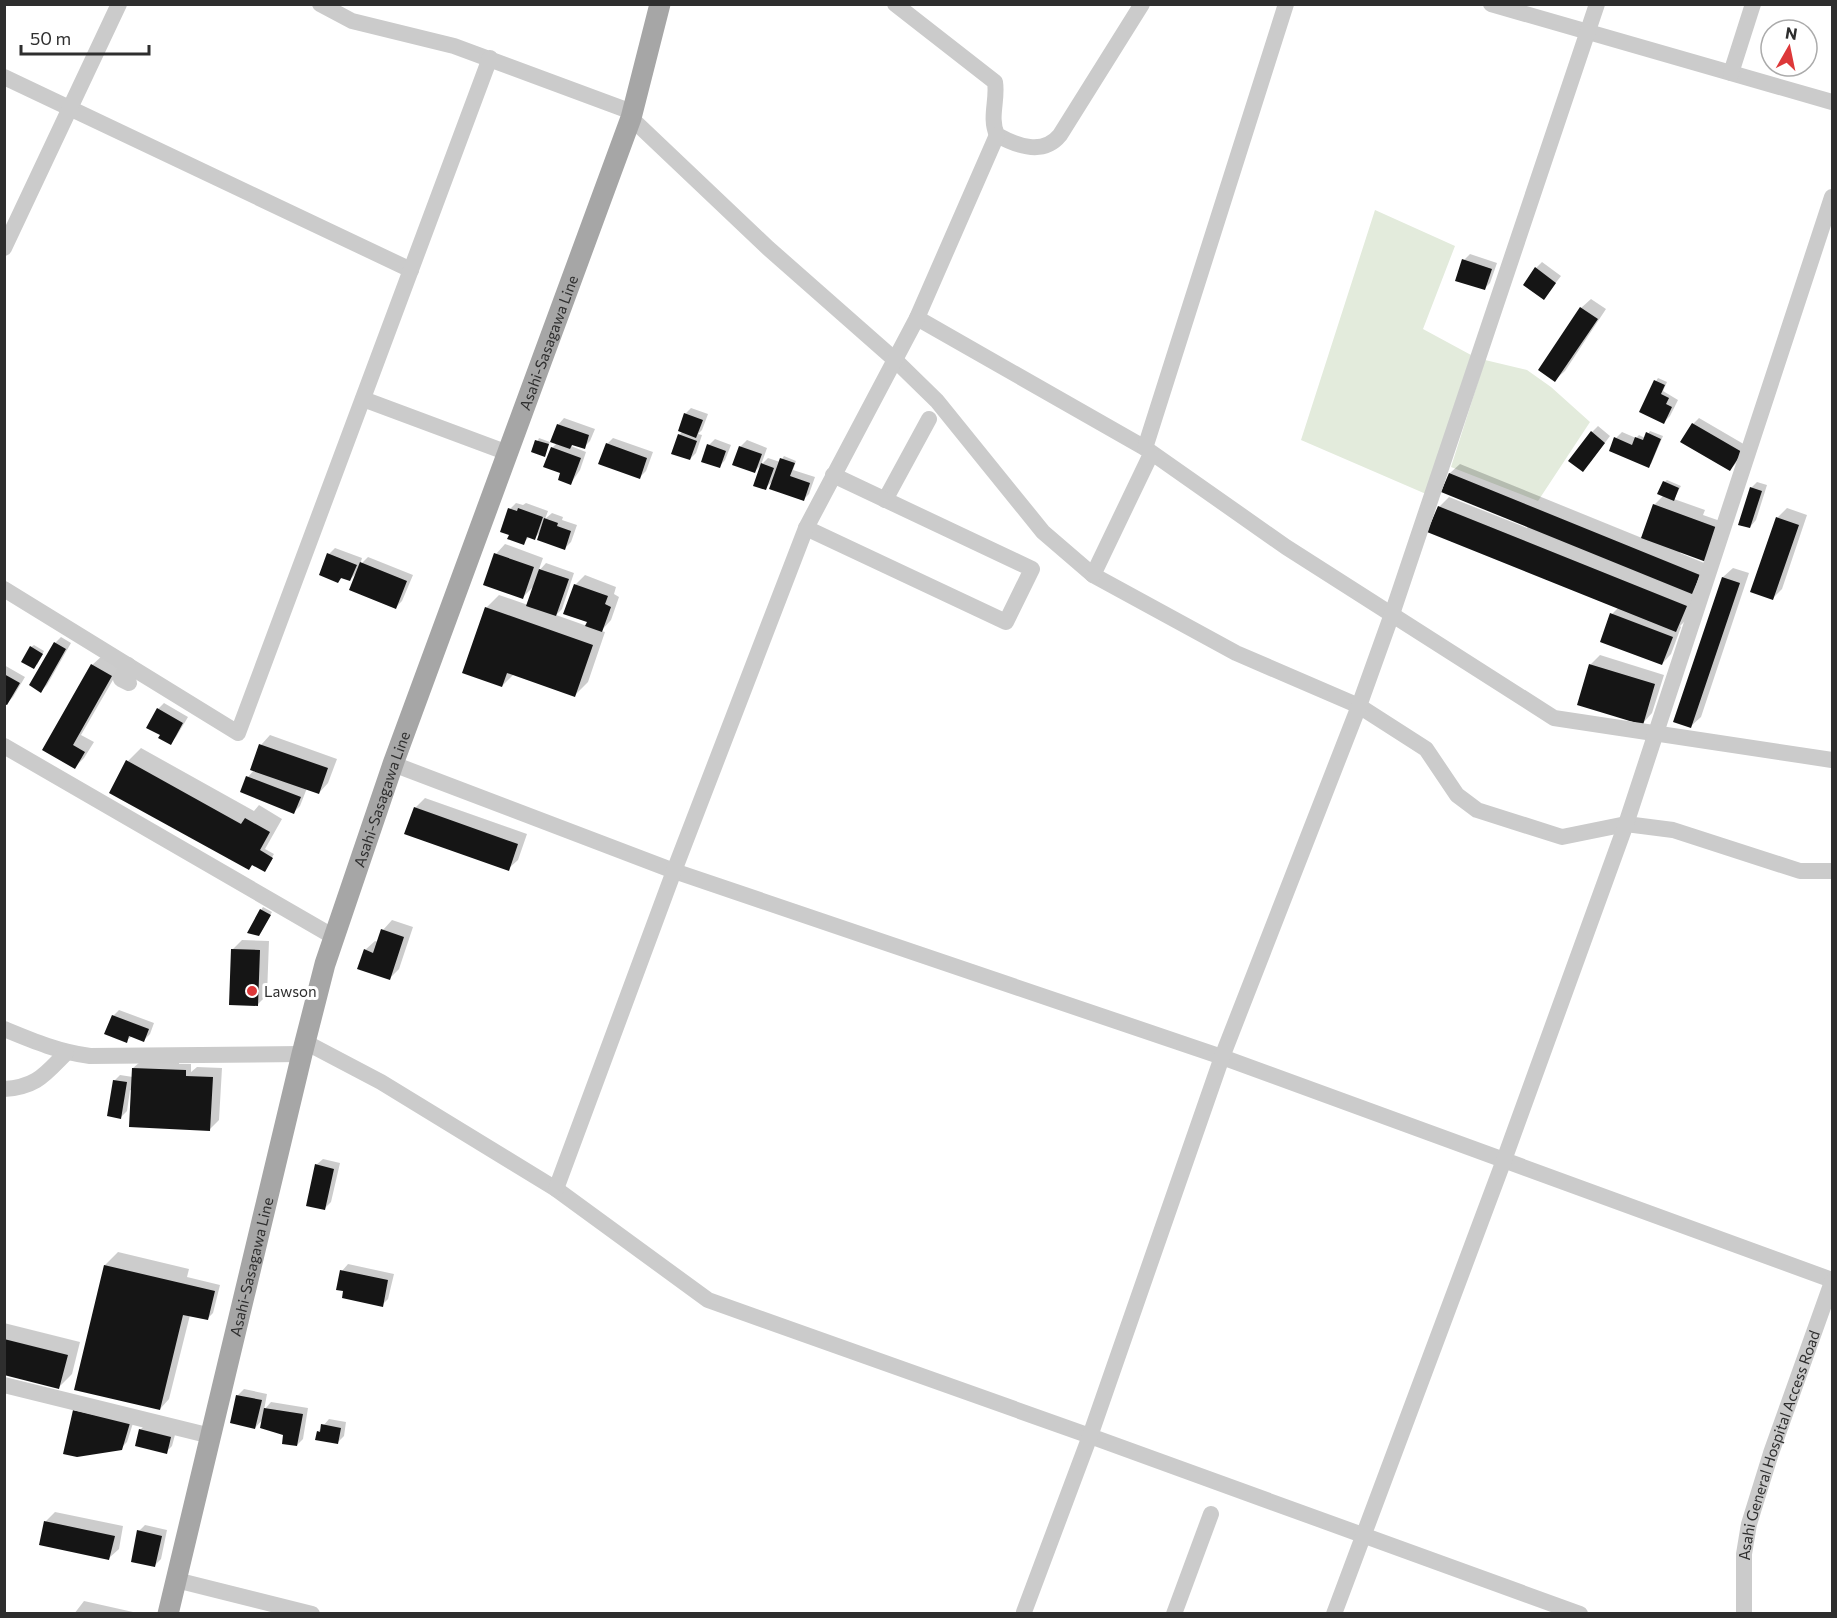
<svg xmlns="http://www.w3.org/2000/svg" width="1837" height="1618" viewBox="0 0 1837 1618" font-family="Commissioner,sans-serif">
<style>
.green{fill:#e3ebdc}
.shadow{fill:#0003}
.building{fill:#151515}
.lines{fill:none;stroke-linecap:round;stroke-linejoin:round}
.minor{stroke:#cbcbcb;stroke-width:16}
.major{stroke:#a6a6a6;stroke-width:21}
.poi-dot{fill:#dd3839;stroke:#fff;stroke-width:2}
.labels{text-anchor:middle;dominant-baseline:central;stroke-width:6;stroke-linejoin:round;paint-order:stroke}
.street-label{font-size:15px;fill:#2e2e2e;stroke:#fff}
.poi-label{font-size:15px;fill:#2e2e2e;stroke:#fff;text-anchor:start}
</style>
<rect width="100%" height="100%" fill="#fff"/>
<path class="green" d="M1375,210L1455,246L1423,329L1471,355L1426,494L1301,440Z
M1485,360L1527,370L1551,387L1590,422L1538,501L1451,467Z"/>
<path class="shadow" d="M1470,254L1497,263L1490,283L1484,289L1464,260Z
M1542,262L1561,276L1544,298L1536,268Z
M1591,299L1606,309L1565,371L1555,380L1581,308Z
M1658,378L1667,382L1663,391L1678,400L1670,416L1664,422L1656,381Z
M691,408L708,414L702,430L698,434L702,435L696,453L690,459L679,435L683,431L685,414Z
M564,418L595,429L590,441L584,447L574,444L571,446L586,452L580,470L571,483L562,474L552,448L557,443L558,425Z
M1699,418L1747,446L1736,463L1730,470L1693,424Z
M1598,426L1610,436L1589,464L1592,432Z
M1650,431L1663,436L1651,464L1616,438L1622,432L1636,438L1639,435L1645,438Z
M539,438L550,442L544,455L533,451Z
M613,438L653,452L646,471L640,477L607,444Z
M715,439L731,445L725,460L719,467L709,445Z
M747,440L767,448L761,465L768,458L780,462L784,456L796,461L793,470L815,477L809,494L803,500L774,480L765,488L762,464L755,471L740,447Z
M1460,464L1642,538L1654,505L1664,495V482L1667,480L1681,486L1674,499L1705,510L1703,515L1726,523L1681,551L1680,553L1709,565L1702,583L1694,591L1699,593L1689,617L1680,626L1681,627L1671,654L1662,664L1612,614L1619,607L1439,507L1449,497L1527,528L1528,526L1443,491L1450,473Z
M1757,482L1767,485L1756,520L1750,527L1751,488Z
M516,503L523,505L526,503L548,511L545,519L552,513L563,517L562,520L577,525L571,542L565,548L541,531L535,538L530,536L523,543L510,509Z
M1787,508L1807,515L1782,589L1773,598L1777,518Z
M505,544L543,558L538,572L546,563L574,573L562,609L556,615L587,626L589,621L575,585L585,575L616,587L614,594L619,597L611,620L601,631L605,632L588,682L575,695L514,674L502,686L486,608L499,595L528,605L535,585L523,597L496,554Z
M335,548L362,558L360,565L368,557L413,575L402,601L396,607L358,571L350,580L343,577L338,581L329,554Z
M1733,568L1749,573L1701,717L1691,726L1723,577Z
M61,637L71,643L47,685L41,691L55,643Z
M34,645L44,651L37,665L31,647Z
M1600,655L1664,675L1652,713L1643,723L1590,665Z
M102,656L121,666L81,735L94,742L84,758L75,767L44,750L92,665Z
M4,665L25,677L13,697L7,703L4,702Z
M164,703L188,717L176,737L170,743L162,735L158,709Z
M270,735L337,759L328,783L319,793L307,788L300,806L294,812L248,777L254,770L252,769L261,745Z
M141,748L254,811L259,805L282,819L265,849L274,854L265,869L253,864L249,868L128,761Z
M425,798L527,834L518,860L508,869L415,808Z
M263,907L272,912L261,932V910Z
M392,920L413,927L399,969L389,979L365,950L375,941L379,942L383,930Z
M242,940L269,941L267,995L258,1004L233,949Z
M119,1010L154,1023L150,1034L144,1040L132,1036L126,1041L113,1016Z
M179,1060V1064H191V1072L197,1067L222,1068L219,1120L210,1129L132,1091L130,1090L127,1111L121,1117L114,1081L120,1075L133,1077V1068L140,1062Z
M323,1159L340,1163L331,1202L325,1208L316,1165Z
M118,1252L189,1269L187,1277L220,1285L213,1313L207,1319L190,1315L169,1399L160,1409L105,1265Z
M348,1264L394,1274L388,1299L382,1305L342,1271Z
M4,1323L80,1342L72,1374L59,1387L4,1374Z
M244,1389L267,1394L264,1410L271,1402L308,1408L303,1439L297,1445L285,1434L263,1419L255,1428L237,1396Z
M74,1411L135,1417L127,1442L121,1448Z
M329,1419L346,1422L344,1436L338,1442L318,1432Z
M146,1424L176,1431L172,1446L166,1452L140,1430Z
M55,1512L123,1526L119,1549L109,1558L41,1544L46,1521Z
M145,1525L167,1530L161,1559L155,1565L139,1531Z
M84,1601L142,1614H74Z"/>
<path class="building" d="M1462,259L1492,269L1485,290L1455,281Z
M1535,267L1556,283L1544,300L1523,285Z
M1580,307L1598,319L1555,382L1538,370Z
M1654,380L1665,385L1661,394L1669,398L1666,404L1672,407L1664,424L1639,412Z
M684,413L703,420L696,438L678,431Z
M1692,423L1742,452L1730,471L1680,442Z
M557,424L589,435L585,449L572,445L570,449L550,442Z
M1591,431L1605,443L1583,472L1568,461Z
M1646,432L1661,439L1649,468L1609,451L1614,437L1632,445L1635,437L1643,440Z
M678,434L697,441L690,460L671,454Z
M535,440L549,444L545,457L531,452Z
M606,443L647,458L640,479L598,464Z
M707,444L726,451L720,468L701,462Z
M739,446L762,454L755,473L732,465Z
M551,447L581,458L571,485L558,480L560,473L543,467Z
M780,458L795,463L790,476L810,483L804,501L769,489Z
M761,463L774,468L766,490L753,486Z
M1449,473L1700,575L1692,594L1441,492Z
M1663,481L1679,488L1674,501L1657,494Z
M1750,487L1762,491L1750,528L1738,525Z
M1653,504L1721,529L1709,563L1641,538Z
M1438,506L1687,606L1676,632L1427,532Z
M508,508L517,511L518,508L543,517L535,540L527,537L524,545L507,539L509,535L500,532Z
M1776,517L1799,525L1773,600L1750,592Z
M544,518L558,523L557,526L571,531L565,550L537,540Z
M327,553L357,565L350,581L341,578L338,583L319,575Z
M494,553L534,567L523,599L483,585Z
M360,562L407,581L396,609L349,590Z
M539,569L569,579L556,616L526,606Z
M1722,577L1740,583L1691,728L1673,722Z
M574,584L608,596L605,604L611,607L602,632L585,626L587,622L563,614Z
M485,607L593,645L575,697L507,673L502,687L462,673Z
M1610,613L1673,637L1662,665L1600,642Z
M54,642L66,649L41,693L29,685Z
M30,646L43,654L34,669L21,662Z
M91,664L112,676L73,745L85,752L75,769L42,750Z
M1589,664L1655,684L1643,725L1577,705Z
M4,674L20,683L7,705L4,704Z
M157,708L183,723L171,745L158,738L160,735L146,728Z
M259,744L328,768L319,794L250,770Z
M126,760L241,824L245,818L270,832L260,850L273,858L265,872L252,865L249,870L109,793Z
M246,776L301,797L294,814L240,792Z
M414,807L518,844L509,871L404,834Z
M260,909L271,915L259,936L247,933Z
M381,929L404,937L390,980L357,969L364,949L373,953Z
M231,949L260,950L258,1006L229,1005Z
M112,1015L149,1029L144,1042L129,1036L127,1043L104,1034Z
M132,1068L186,1070V1076L213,1077L210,1131L129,1127Z
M113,1080L127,1082L121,1119L107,1116Z
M315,1164L334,1169L325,1210L306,1206Z
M104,1265L215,1291L208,1320L183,1315L160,1410L74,1390Z
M340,1270L388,1280L383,1307L342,1298L343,1291L336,1290Z
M4,1339L68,1355L59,1389L4,1375Z
M236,1395L262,1400L255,1429L230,1423Z
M264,1408L303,1414L297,1446L282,1444L283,1435L260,1428Z
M73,1410L130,1423L122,1450L77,1457L63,1454Z
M321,1424L341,1428L338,1444L315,1440L317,1431L320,1432Z
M139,1429L171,1437L167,1454L135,1446Z
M44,1521L115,1536L109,1560L39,1545Z
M137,1530L162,1536L155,1567L131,1562Z"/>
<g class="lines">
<g class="minor">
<path d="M320,4L352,21L454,46L632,112"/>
<path d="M895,4L995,82C998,100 989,117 997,135C1017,146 1043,156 1060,135L1142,4"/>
<path d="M1491,4L1832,102"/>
<path d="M1731,73L1753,4"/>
<path d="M4,77L411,270"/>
<path d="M631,118L768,248L894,359L937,401L1043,532L1093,575L1236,653L1359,706L1426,749L1457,795L1477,810L1562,837L1626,824L1673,830L1800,871H1832"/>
<path d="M4,248L119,4"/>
<path d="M917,318L1145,448L1286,547L1554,718L1832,760"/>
<path d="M363,399L508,453"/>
<path d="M1145,448L1286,4"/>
<path d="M885,500L929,419"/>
<path d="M806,528L1006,622L1032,569L833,475"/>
<path d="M1093,575L1151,454"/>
<path d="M4,589L238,733L490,58"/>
<path d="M128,665L121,679L129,683"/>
<path d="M4,746L334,937"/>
<path d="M393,764L674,871L1222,1057L1832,1280"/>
<path d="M4,1029C33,1041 59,1052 90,1056L302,1054"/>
<path d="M305,1042L381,1082L556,1189L708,1300L1090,1436L1580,1614"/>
<path d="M4,1089C37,1087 45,1074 66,1053"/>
<path d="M556,1189L674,871L806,528L917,318L997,135"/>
<path d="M4,1385L211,1436"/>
<path d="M176,1580L312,1614"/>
<path d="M1024,1612L1090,1436L1222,1057L1359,706L1392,614L1597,4"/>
<path d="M1174,1614L1211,1514"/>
<path d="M1334,1614L1504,1160L1626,824L1832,197"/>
<path id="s1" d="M1744,1614V1554L1749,1524L1771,1453L1832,1282"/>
</g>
<path class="major" id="s2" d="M168,1614L302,1054L325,964L393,764L631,118L660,4"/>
</g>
<circle class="poi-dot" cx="252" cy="991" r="6"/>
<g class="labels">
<g class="street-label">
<text stroke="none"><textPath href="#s2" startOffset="1329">Asahi-Sasagawa Line</textPath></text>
<text stroke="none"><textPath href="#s2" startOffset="843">Asahi-Sasagawa Line</textPath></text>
<text stroke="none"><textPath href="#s2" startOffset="357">Asahi-Sasagawa Line</textPath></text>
<text stroke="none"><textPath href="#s1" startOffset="174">Asahi General Hospital Access Road</textPath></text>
</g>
<g class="poi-label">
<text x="264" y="991">Lawson</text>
</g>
</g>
<rect width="1837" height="1618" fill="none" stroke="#2e2e2e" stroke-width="12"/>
<g transform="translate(1789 48) rotate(9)"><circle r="28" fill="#ffffff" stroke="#ababab" stroke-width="1.5"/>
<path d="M0-4.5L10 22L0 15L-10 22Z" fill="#dd3839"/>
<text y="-9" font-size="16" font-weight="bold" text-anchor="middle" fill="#2e2e2e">N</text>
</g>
<path d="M21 45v9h128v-9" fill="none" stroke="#2e2e2e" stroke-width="3"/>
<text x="30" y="45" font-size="18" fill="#2e2e2e" stroke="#ffffff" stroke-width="4.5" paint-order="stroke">50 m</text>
</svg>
